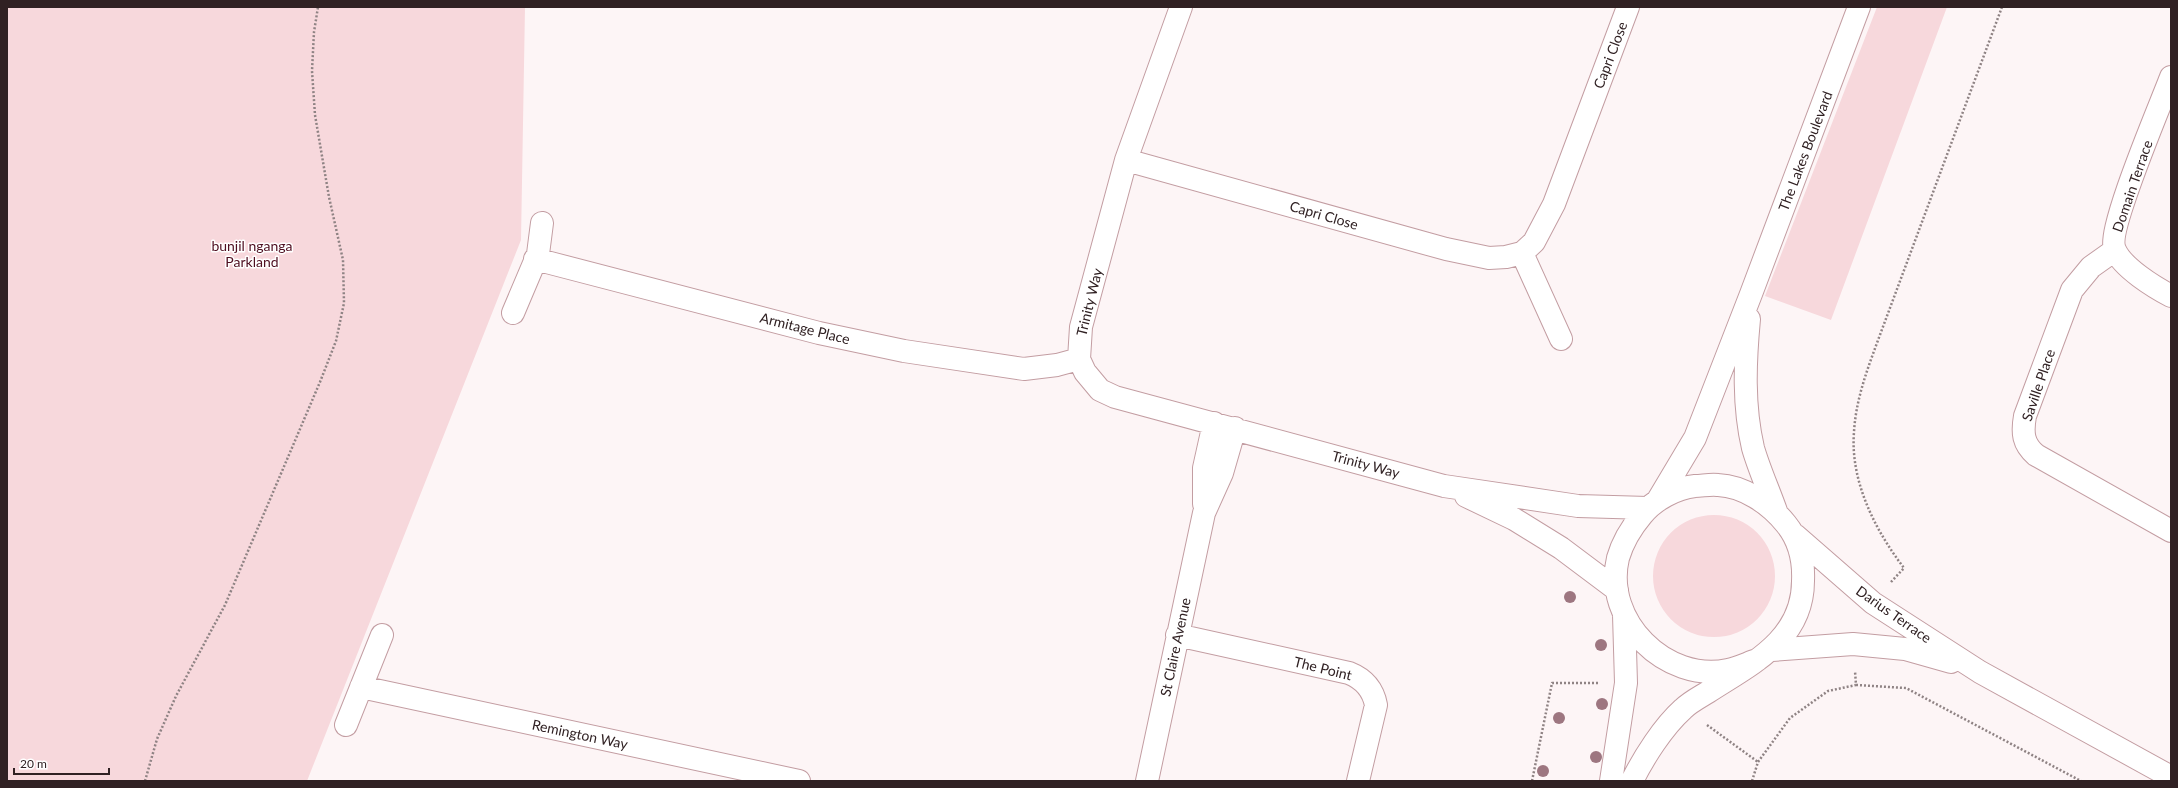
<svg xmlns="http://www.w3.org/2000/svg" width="2178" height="788" viewBox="0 0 2178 788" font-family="Lato,sans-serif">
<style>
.green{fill:#f7d8dc}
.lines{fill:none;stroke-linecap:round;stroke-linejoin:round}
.minor-casing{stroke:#c39da2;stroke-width:24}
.path{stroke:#8f8384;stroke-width:2.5;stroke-dasharray:2 2;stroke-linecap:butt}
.minor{stroke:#fff;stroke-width:22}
.tree{fill:#9d7680}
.labels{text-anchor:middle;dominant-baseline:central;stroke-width:3;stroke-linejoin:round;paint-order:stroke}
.street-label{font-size:14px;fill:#302123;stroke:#fff}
.park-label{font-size:14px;fill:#4e0e20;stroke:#fff}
</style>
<rect width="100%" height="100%" fill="#fdf5f6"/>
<path class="green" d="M7,7H525L521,240L307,781H7Z
M1877,7H1947L1831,320L1765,296Z
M1653 576a61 61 0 1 1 122 0a61 61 0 1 1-122 0Z"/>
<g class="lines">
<defs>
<path id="minor" d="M1181,7L1126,160L1081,327L1079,359L1085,372L1100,390L1115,397L1444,486L1578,506L1648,508
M2171,77C2161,104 2106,231 2115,250C2123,268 2154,287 2171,296
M1126,160L1446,249L1489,258L1506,257L1522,253L1534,242L1554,204L1628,7
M2115,250L2091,267L2072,290L2025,416C2022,433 2023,444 2036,455L2171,531
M1522,253L1561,339
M535,259L819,333L904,351L1024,369L1057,365L1079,359
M513,313L538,254L542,223
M1749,319C1745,362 1743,405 1753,448C1759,469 1769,491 1776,511
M1466,496L1514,519L1561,548L1617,590
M1658,500L1695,438L1751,294L1859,7
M1204,504V468L1214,423
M1795,535L1873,603L1980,672L2171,777
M1177,635L1349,673C1364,679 1373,689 1376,705L1358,781
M1772,650L1853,644L1905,649L1951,662
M361,687L799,781
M346,725L382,635
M1147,781L1204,513L1222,473L1235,428
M1611,781L1626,683L1624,615
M1632,781C1644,757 1663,727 1683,709C1690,702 1700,697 1708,692C1751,664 1803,640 1803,581C1804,560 1799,540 1786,524C1770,504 1744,486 1718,485C1710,484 1702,486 1695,486C1676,488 1654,500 1642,515C1631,528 1623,541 1618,558C1603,621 1666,683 1728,670C1738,668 1748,663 1757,660"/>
</defs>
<use href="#minor" class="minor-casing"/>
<path class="path" d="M1891,582L1904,568C1875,530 1850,481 1854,432C1856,397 1869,365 1881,332L2002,7
M1856,685L1906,688L2081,781
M1707,725L1758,762
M145,781L157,739L176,696L225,605L320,382L336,341L344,303L343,260L329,197L315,115L312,71L314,32L318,7
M1532,781L1552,683H1598
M1752,781L1758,762L1790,718L1828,691L1856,685L1855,671"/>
<use href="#minor" class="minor"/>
</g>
<g class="tree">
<circle cx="1570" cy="597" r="6"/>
<circle cx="1601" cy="645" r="6"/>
<circle cx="1602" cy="704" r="6"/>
<circle cx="1559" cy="718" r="6"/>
<circle cx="1596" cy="757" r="6"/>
<circle cx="1543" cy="771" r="6"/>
</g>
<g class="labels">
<g class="street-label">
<text transform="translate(1610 55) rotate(-69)">Capri Close</text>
<text transform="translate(1805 151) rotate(-69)">The Lakes Boulevard</text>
<text transform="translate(2132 186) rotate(-71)">Domain Terrace</text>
<text transform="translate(1324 215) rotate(16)">Capri Close</text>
<text transform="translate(1089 302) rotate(-76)">Trinity Way</text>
<text transform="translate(805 328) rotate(14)">Armitage Place</text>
<text transform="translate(2038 385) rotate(-71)">Saville Place</text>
<text transform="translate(1366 464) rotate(15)">Trinity Way</text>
<text transform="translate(1894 614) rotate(35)">Darius Terrace</text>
<text transform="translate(1175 647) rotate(-78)">St Claire Avenue</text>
<text transform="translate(1323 668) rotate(14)">The Point</text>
<text transform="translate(580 734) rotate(12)">Remington Way</text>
</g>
<g class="park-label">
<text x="252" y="245">bunjil nganga<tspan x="252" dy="16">Parkland</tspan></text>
</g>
</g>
<rect width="2178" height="788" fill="none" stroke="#302123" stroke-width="16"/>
<path d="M14 768v6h95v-6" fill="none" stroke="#302123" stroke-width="2"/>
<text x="20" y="768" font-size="12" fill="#302123" stroke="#ffffff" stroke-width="3" paint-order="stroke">20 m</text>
</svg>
